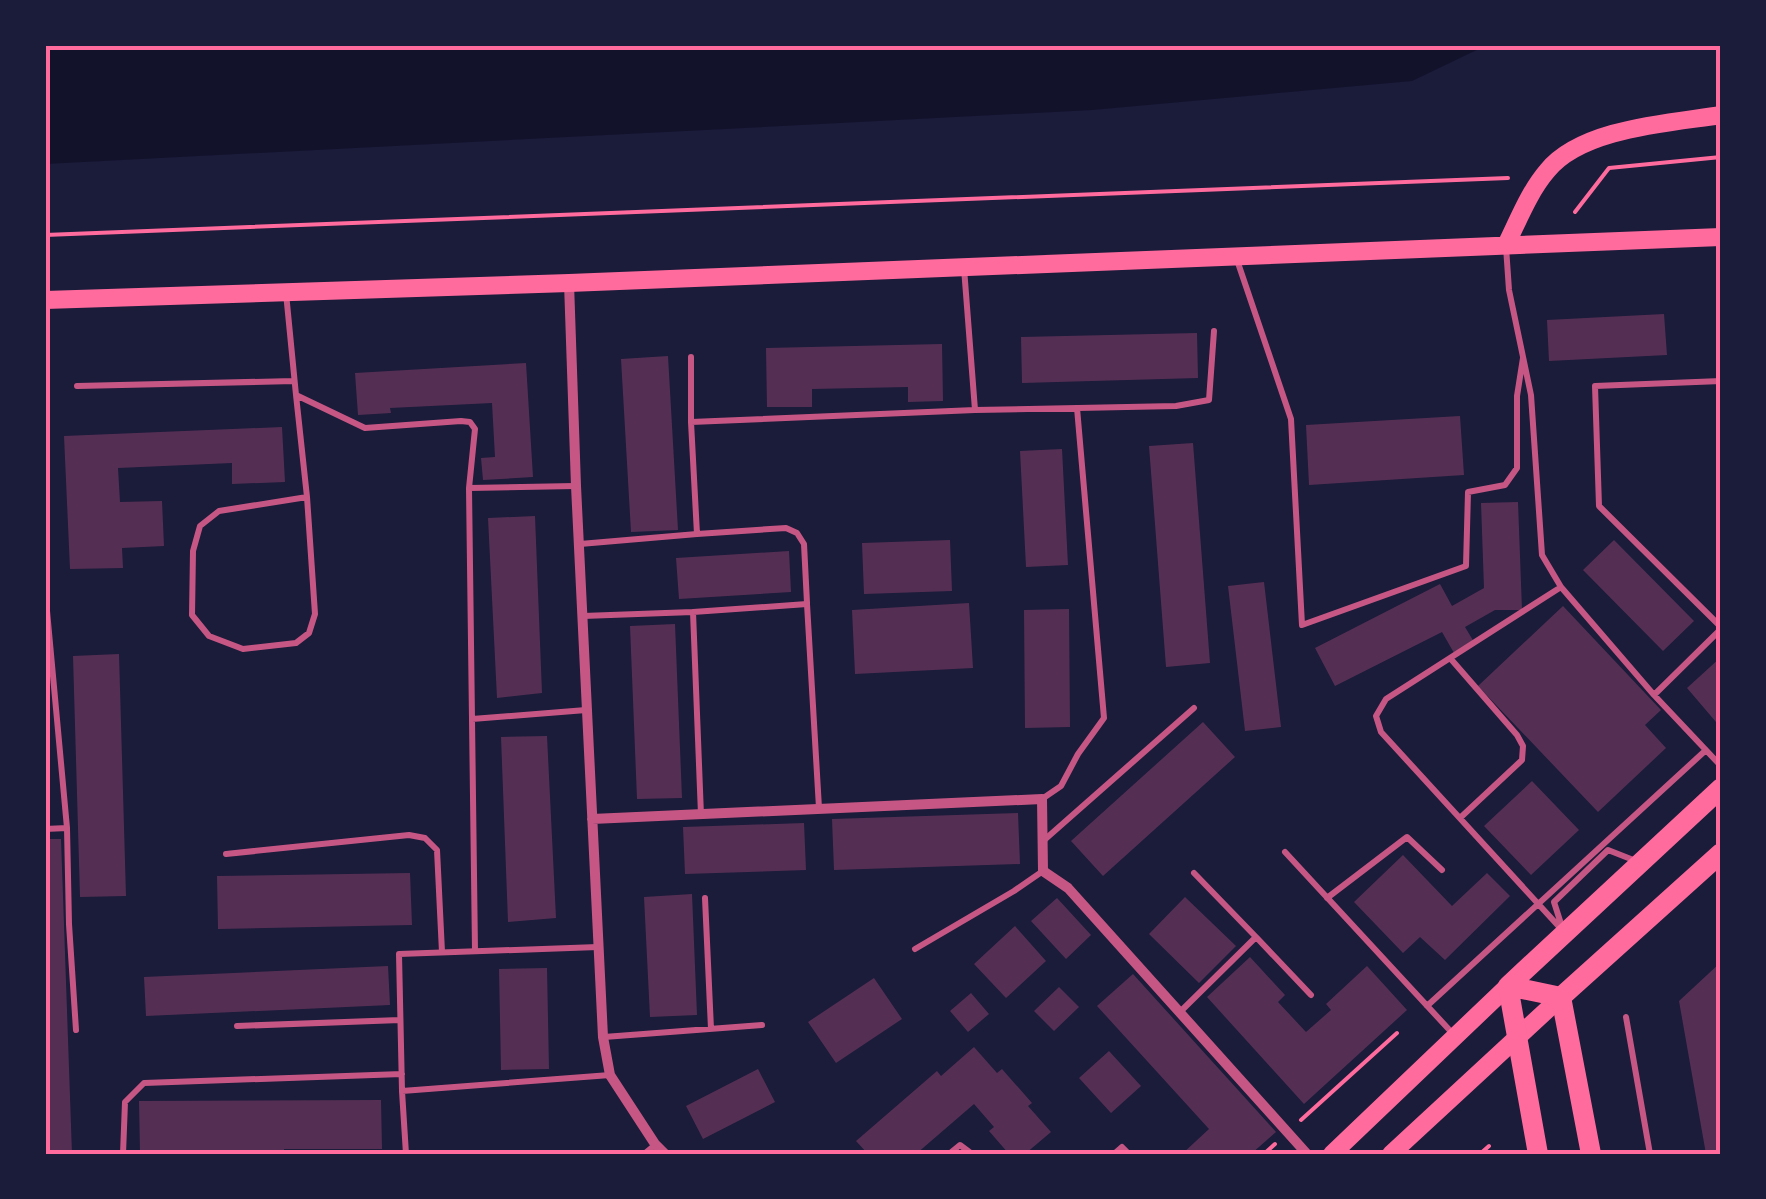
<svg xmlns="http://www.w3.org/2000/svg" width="1766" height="1199" viewBox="0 0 1766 1199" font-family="'Golos Text',sans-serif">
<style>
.water{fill:#12122b}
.building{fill:#542f53}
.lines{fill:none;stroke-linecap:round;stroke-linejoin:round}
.path{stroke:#ff6b9d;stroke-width:4}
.service{stroke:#c65784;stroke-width:6}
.minor{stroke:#c65784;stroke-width:10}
.secondary{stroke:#ff6b9d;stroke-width:18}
.primary{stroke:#ff6b9d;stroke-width:20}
.neatline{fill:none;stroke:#ff6b9d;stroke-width:4}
</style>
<rect width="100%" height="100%" fill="#1b1b3a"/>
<path class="water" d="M45,45H1487L1412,81L1092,110L45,164Z"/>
<path class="building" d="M1664,314L1667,355L1549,361L1547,320Z
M1197,333L1198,378L1022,383L1021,337Z
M942,344L943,401L908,402V387L812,389V407H767L766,348Z
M668,356L678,530L631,532L621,359Z
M526,363L533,477L483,480L481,458L495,457L492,403L390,408L391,413L358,415L355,373Z
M1460,416L1464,475L1309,485L1306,425Z
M282,427L285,482L232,484V463L118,468L120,502L162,501L164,546L122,548L123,568L70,569L64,436Z
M1193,443L1210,663L1166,667L1149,446Z
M1062,449L1068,565L1026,567L1020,451Z
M1518,502L1522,610H1495L1465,627L1474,642L1454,653L1442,632L1335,686L1315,648L1440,584L1452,606L1484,588L1481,503Z
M535,516L542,693L497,698L488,518Z
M950,540L952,591L864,594L862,543Z
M1614,540L1694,621L1663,651L1583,570Z
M789,551L791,592L679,599L676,558Z
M1264,582L1281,727L1245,731L1228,586Z
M969,603L973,668L855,674L852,610Z
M1563,606L1661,710L1645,725L1666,748L1598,812L1478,686Z
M1069,609L1070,727L1025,728L1024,610Z
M675,624L682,798L637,799L630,626Z
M119,654L126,896L80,897L73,656Z
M1721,657V718L1716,722L1687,688Z
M1203,722L1235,757L1103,876L1071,841Z
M547,736L556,918L508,922L501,737Z
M1532,781L1579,830L1531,875L1484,826Z
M1018,813L1020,864L834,870L832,819Z
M804,823L806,870L685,874L683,827Z
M45,839H61L72,1154H45Z
M1403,855L1452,906L1487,873L1510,896L1445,960L1420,937L1403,953L1354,902Z
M410,873L412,925L218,929L217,876Z
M692,894L697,1015L650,1017L644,897Z
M1185,897L1236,946L1199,983L1149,934Z
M1057,898L1091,935L1066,959L1031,921Z
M1015,926L1046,961L1006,998L974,964Z
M1250,957L1285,995L1278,1002L1306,1032L1331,1010L1326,1004L1367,966L1407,1010L1304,1104L1207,997Z
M1721,962V1154H1706L1679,1001Z
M388,966L390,1005L146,1016L144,977Z
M547,968L549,1069L501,1070L499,969Z
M1133,974L1276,1132L1251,1154H1182L1209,1129L1097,1006Z
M874,978L902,1019L836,1063L808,1022Z
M1059,987L1079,1007L1054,1031L1034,1011Z
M971,993L989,1014L968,1032L950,1011Z
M974,1047L997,1073L1002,1069L1032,1103L1028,1106L1051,1132L1025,1154H1009L989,1131L994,1127L974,1104L916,1154H868L856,1141L937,1071L941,1076Z
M1109,1051L1141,1086L1111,1113L1079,1078Z
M758,1069L775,1102L703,1139L686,1106Z
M381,1100L382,1149H284V1154H233V1151L140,1152L139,1101Z"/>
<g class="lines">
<path class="path" d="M1575,212L1609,168L1721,157
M45,235L1508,178
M1301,1120L1397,1033
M1264,1154L1275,1144
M1480,1154L1489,1146"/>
<path class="service" d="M1506,247L1509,290L1531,395L1542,555L1561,587L1654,695L1721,766
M1236,257L1291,419L1302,625L1466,566L1468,492L1505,485L1517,468V396L1523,358
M286,293L296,395L365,428L461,421L470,422L475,429L469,488L575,486
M691,357V422
M1721,381L1595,386L1599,506L1721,627
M77,386L294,381
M296,395L307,497L315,614L309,633L296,643L243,649L209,636L192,615L193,551L200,526L219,511L307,497
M975,410L1176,406L1209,400L1214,331
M469,488L475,951
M697,534L786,528L797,533L804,544L807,603
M580,544L697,534L691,422L975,410L964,268
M1561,587L1386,699L1376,716L1381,732L1563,931
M45,589L67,828L45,829
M693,612L807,604L819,808
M583,616L693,612L701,815
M1450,658L1517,735L1523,746L1522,760L1460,818
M1654,695L1721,629
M472,719L586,710
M1042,799L1061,786L1078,754L1104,718L1077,408
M67,828L69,924L76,1030
M1042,842L1194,708
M1285,852L1455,1036
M226,854L409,835L425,838L437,850L442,952
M1194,873L1256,937
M705,898L711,1029
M1327,898L1407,837L1442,870
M1562,927L1554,902L1608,850L1636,861
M915,949L1014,891L1043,871
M1427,1006L1706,750
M1181,1011L1256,937L1311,995
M1626,1017L1650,1154
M237,1026L400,1020
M604,1037L762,1025
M402,1091L399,954L598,947
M123,1154L125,1102L144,1083L402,1074
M406,1154L402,1091L610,1075
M644,1154L655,1145
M949,1154L960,1145L972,1154
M1114,1154L1122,1147L1129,1154"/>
<path class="minor" d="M569,283L576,486L603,1037L610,1075L655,1144L665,1154
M592,819L1042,799L1043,871L1068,888L1307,1154"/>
<path class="secondary" d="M1506,245C1518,221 1529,192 1547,171C1581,128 1670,123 1721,115
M45,300L569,283L1721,237
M1332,1154L1508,986
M1391,1154L1561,997"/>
<path class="primary" d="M1508,986L1721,788
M1508,986L1561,997L1591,1154
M1508,986L1538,1154
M1561,997L1721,853"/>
</g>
<rect width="1766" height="1199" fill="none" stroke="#1b1b3a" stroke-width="95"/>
<rect x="48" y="48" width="1670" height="1104" class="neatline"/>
</svg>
